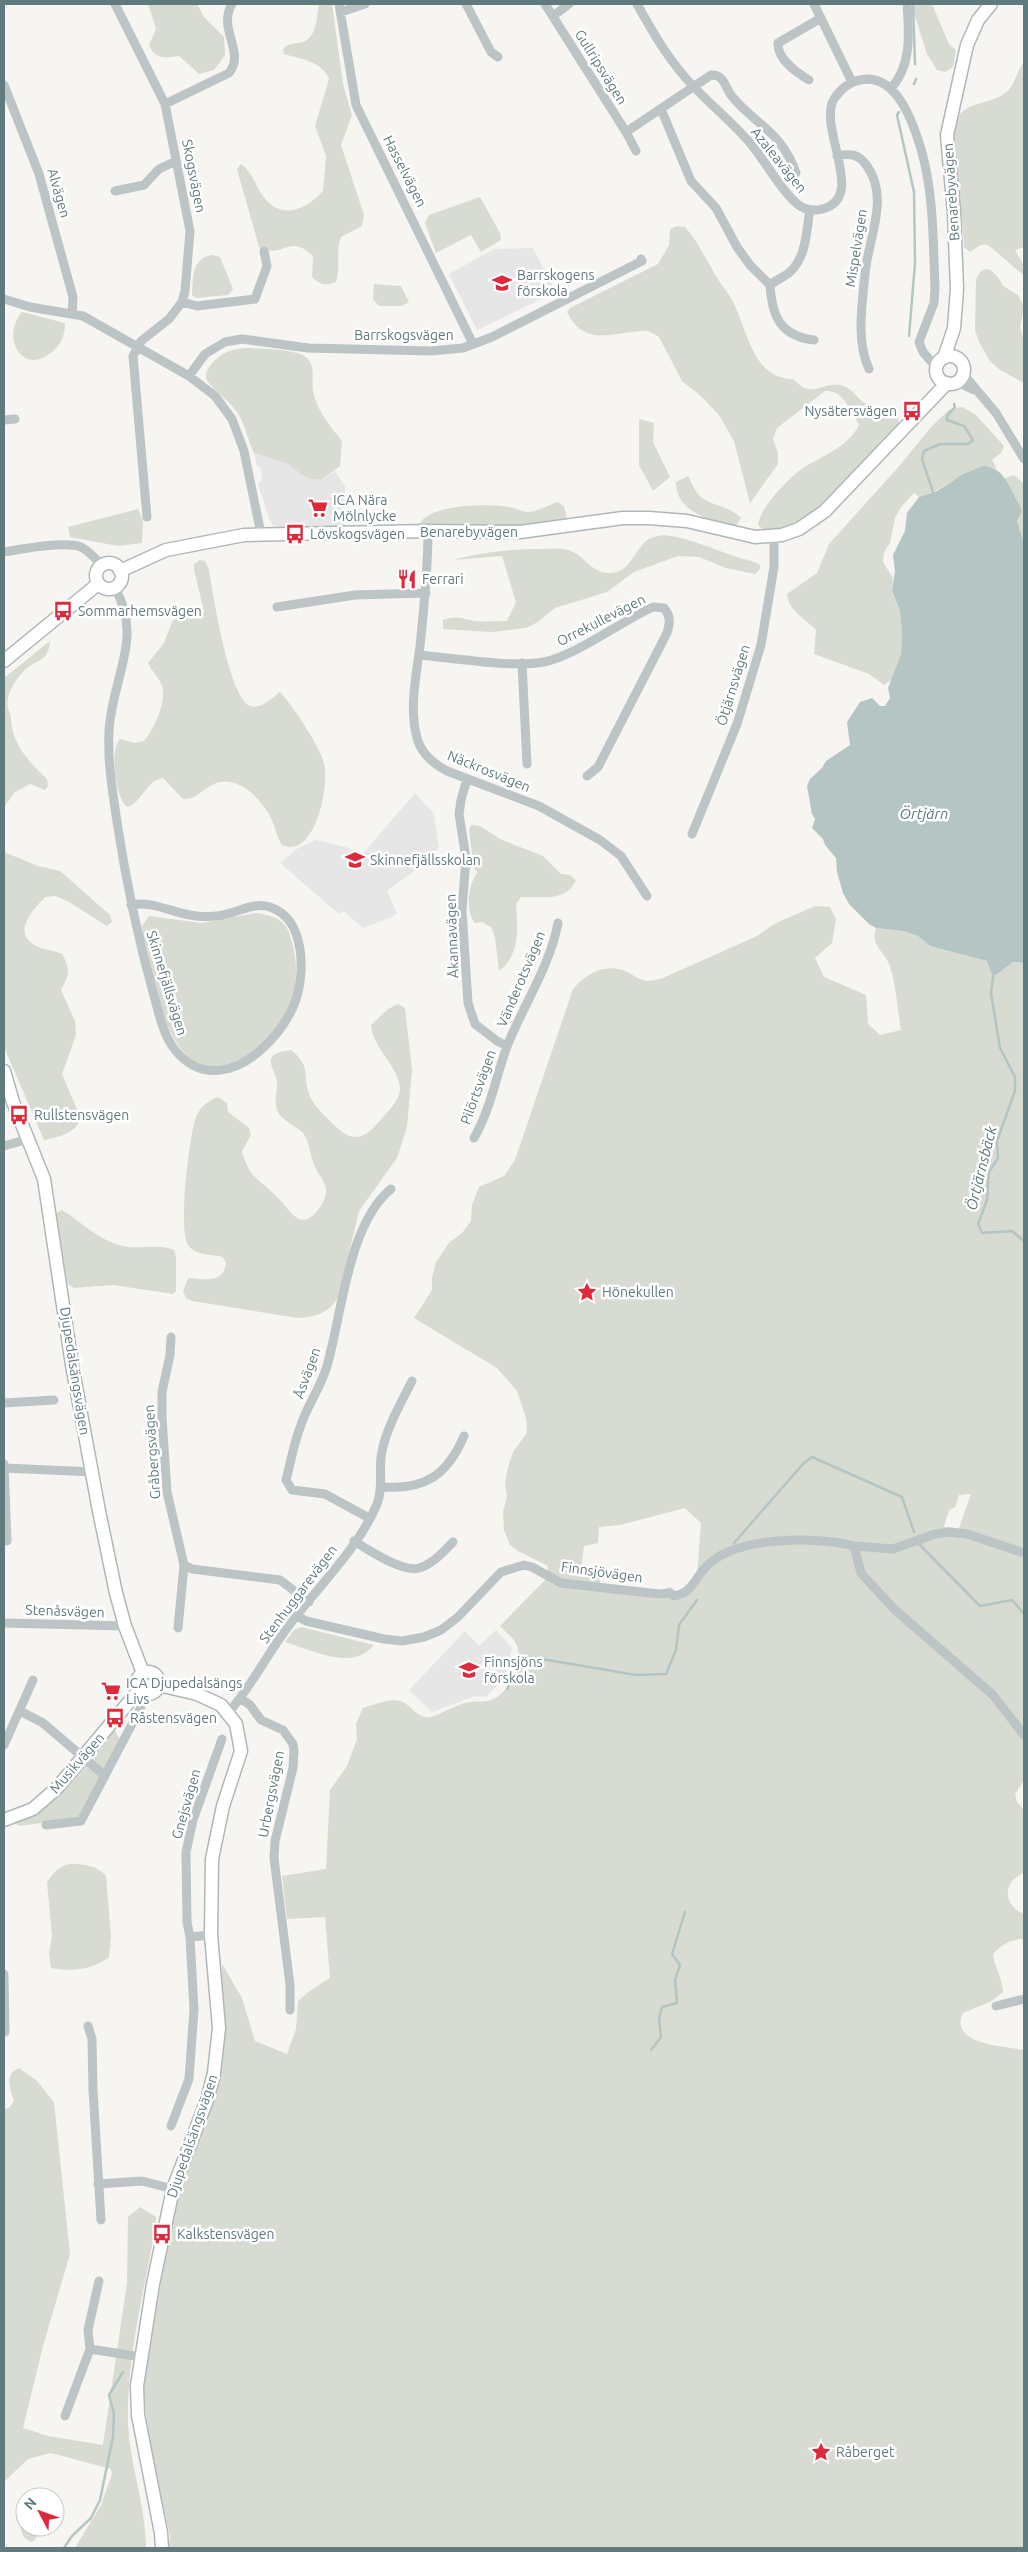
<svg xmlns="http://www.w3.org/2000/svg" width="1028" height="2552" viewBox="0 0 1028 2552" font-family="Ubuntu,sans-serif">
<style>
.built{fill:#e6e6e6}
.green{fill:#d8dbd1;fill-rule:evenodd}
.water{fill:#b4c5c4}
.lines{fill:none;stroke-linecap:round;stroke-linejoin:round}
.stream{stroke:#b4c5c4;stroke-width:2.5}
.secondary-casing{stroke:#afb8b9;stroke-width:15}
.street{stroke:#bcc4c5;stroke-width:9}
.secondary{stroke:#fff;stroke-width:12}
.labels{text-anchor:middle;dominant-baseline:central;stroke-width:5;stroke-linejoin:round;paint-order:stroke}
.street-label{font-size:14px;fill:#617a7d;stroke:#fff}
.poi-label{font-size:14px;fill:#617a7d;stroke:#fff;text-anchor:start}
.water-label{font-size:15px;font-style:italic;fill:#5c7876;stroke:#fff}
</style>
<rect width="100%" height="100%" fill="#f6f5f2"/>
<path class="built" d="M533,248L556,292L477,330L449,274L494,249Z
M254,453L287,463L307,478L321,480L335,471L345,486V527L280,528L273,525L269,518L258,484L262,479L261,468L257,466Z
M415,793L434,814L439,848L417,869L387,891L397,913L392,917L363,928L343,911L339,914L280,863L298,848L316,840L349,848L360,857Z
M496,1630L512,1648L506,1676L486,1697L475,1696L432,1712L409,1690L465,1631L479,1646Z"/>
<path class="green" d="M148,4H197L204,17L224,37L225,55L214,70L199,74L179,56C166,58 155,60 149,45L156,29Z
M319,4H332L343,84L352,115L341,145L364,215L362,226L341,237C335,252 341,267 336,282C325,286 320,285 312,277L313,256C289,232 284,260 259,247L237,169L241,164C253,173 255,185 263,196C281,221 306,210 323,191L326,156L315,126L329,79C322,61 300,59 284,54L283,49C290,41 297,45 305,41C317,35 317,15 319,4Z
M911,4H932L949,44L956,50L953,67L945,72L937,70L927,54Z
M1024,62V247L1015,250L1024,266V275C1014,269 993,247 987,245C981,243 975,249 970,252L964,247C964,220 943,129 962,112C973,102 991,103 1004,94C1015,87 1016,72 1024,62Z
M480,197L500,233L501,240L481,252L471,235L436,253L425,223L429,215Z
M677,226L685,227C697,240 703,254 712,269C717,280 725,288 731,298C747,326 752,380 793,379C814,401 821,380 843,386C852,389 857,397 864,403C873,410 886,412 897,413L899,424L874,455L814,517L779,531H765L758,525C760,508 786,481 800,470C819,457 848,448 859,425C852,412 843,389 825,391L777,428L773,439L778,453V464L750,503L734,441L719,415L701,396L682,381L659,337C654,334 648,330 641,331C612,333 584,347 567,312L570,308L658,264L669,245L670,229Z
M212,255L220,257L233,289L228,295L196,298L192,295C193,277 192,258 212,255Z
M986,269L991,270L998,277L1003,286L1018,295L1024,307L1020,327L1024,341V383L1000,370L990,361L979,342L975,330L976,279L980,272Z
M374,284L401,286L409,302L402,306H379L373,299Z
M22,312L65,323C65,334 62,343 53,351C23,378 0,338 22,312Z
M250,348C263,349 293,349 304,356C317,364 311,379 313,391C317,411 330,426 342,441L340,466L321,480L307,478L286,463L254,453C248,440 245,425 238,413C229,401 216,392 208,382C200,371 218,356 227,352C234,349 242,348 250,348Z
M962,407L976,415L1004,446L1002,452L992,460L997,469C977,462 957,479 940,488C934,492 926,494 919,497L914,493L901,507L895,518L890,543L884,552L883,562L893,578L892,592L900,611L902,634L901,654L891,680L884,685L869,674L814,654L816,630C805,618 788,611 787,594L817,573L829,544L901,464L931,427L950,409Z
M639,419L654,423L653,442L670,477L653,491L639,465Z
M1014,475L1024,484V543L1017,521L1022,510L1005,478Z
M688,476C692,483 695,492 701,497C714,507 730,506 741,518L736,526C712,521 676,513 676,482Z
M557,502L564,506L568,523L530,527L419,526C425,504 489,503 509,507C515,508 521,512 528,512C537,512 549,505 557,502Z
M138,509L143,520L142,543L118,546L70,537L68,527Z
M664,535C691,538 712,549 737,557C745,560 752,560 760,565V569L755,574L726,568L699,557L678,556L634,572L607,592L555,608L538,622L526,628L492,632L443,629V620C457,615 462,619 475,621C485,622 496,621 507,621L516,602L502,556L452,560C483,552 510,549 542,549C552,549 564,547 573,552C587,559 593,574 611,573C629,572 633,554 644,543C649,537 657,536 664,535Z
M200,560L205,561L209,570C213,594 229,698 250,706C261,710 272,698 280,692C293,706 319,745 324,763C330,785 315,860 282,845C276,836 275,825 270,816C260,797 236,774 214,784C202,789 197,800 183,799L163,778C145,781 143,802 127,807C116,799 109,750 120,739L135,743L144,741C154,730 167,701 162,686C159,677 152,672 148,663L164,643L172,622L179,615L201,614L204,611L194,570V564Z
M50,641C48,665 34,658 22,673C14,682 5,696 8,708C9,711 11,715 11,719C12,744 29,762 47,779L48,786L45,790L30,784L15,792L4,807V678Z
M471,825L480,826L502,840L543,856L561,874L570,875L576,880C566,903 541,896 521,897L516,904C518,929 520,955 499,971L495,937L491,927L482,922L475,923C465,911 468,883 478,872L474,869L469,830Z
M4,852L38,866L60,871L110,915L112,922L107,926L69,902L56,896L45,897C33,910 11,932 36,946C44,950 54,950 62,954C71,970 69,975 61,990L75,1021L76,1035L62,1074L81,1119C74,1134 59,1137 44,1140L4,1047Z
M815,906L830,907L836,919L832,943L815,958L824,977L866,995L868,1024L880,1035L901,1030C898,1013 895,973 887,960C880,948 871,943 876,928L903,931L918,936L930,946L987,961L1024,963V1780L1015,1794L1017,1802L1024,1810V1873C1002,1881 1003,1906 1024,1914V1939C1011,1939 1002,1944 993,1954C994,1967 1003,1978 1003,1992L992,2001L963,2013C948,2045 1005,2046 1024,2050V2548H169L170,2536L153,2463L143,2392L172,2215L185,2172L212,2107L223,2058L222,1964L242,1998L255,2041L287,2054L296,2029L298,2001L311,1990L330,1978L325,1917L287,1919L282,1876L326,1869L330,1790L347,1766L357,1739L356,1724L363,1708C373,1705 390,1698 400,1701C411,1704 417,1719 430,1717C436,1716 457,1705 465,1703C474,1700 483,1703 491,1700C509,1694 523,1664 517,1646C514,1637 506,1633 500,1626L545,1580L548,1566L518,1551L510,1545L504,1530L503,1512L507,1496L505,1483L508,1467L513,1452L527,1433L526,1418L517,1391L497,1368L414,1318L432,1290V1278L436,1262L449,1243L462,1233L471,1221L472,1205L479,1187L504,1176L515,1160L573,989C586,974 604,963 625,971C632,974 639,980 647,981C652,981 658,979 663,978L757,936L776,923ZM971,1494L959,1528L944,1527L949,1510L955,1507L959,1495ZM685,1508L701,1523L697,1576L678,1593L671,1587L659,1591L600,1583V1577L597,1575L580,1577L584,1546L598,1543L599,1527L620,1525Z
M256,913C284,917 289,925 294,951C298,972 296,991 288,1011C276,1042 224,1083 191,1059C162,1038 145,960 142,926L149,916L202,923Z
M398,1004L405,1008L412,1070L407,1127L397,1158L359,1211L339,1296C329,1313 316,1317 298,1318L192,1301L186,1298L183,1291L188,1278C204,1279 224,1284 226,1263L223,1257C212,1254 195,1256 188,1245C178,1229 189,1136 196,1117C200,1107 209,1100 218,1097L227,1103L228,1112L249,1128L251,1135L242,1151C249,1179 261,1180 278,1198C290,1210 301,1233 318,1210C336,1185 319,1180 313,1162C310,1153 309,1140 303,1133C296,1126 285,1122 279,1114C273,1105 277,1094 277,1084C277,1068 256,1055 291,1050C312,1067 302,1073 309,1094C313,1105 322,1113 330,1121C353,1145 363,1141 384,1116C391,1108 401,1098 400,1087C396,1063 373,1048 371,1025L388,1009Z
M62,1210C83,1223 98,1240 123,1246C139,1250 159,1243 174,1250L176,1257V1291L173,1294L113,1285L74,1288L68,1284L55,1219L57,1213Z
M301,1627L374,1645C352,1672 313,1650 285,1642L294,1630Z
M114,1729L121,1741L105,1772L91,1759Z
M85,1765L101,1778L80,1818L19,1826L15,1822C48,1810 64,1792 85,1765Z
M70,1864C84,1864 96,1865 106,1876L111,1937L109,1957C93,1970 71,1972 51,1968L49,1954L52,1936L47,1882C53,1873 58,1866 70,1864Z
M19,2068L36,2080L54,2102L70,2254L43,2346L23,2428L48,2436L103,2445L127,2283L128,2217L140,2207L156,2217V2224C145,2287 126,2359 128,2424C130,2466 146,2506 146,2548H75L101,2505L112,2474L111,2469L51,2453L28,2459L4,2482V2109L9,2108L14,2101C10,2089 4,2074 19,2068Z
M25,2508V2527H46L32,2542C18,2538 18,2519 25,2508Z"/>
<path class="water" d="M983,466C1005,467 1010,489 1020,506L1022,511L1017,521L1024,543V963L1013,962L993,977L987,961L930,946L918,936L903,931L876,928L869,924L849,904L843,893L837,872L836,858L825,845L823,839L812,828L815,819L812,814L807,786L810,779L822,768L826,761L850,745L847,722L860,702L872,698L880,706H885L890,698L888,688L901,654L902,634L900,611L892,591L895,571L893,555L905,531L907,513L919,497L937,491L963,474Z"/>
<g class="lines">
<path class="stream" d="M913,4L915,64
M914,84L916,79
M899,112L897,115L914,192L915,263L909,336
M933,492L922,459L924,451L940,444H968L973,440L964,426L947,420V416L955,407L954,404
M993,977L991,993L1000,1048L1015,1077V1091L997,1141L998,1158L989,1172L987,1200L978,1224L982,1233L1012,1231L1024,1241
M734,1543L803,1464L812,1457L902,1497L914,1532
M919,1544L980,1606L1012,1600L1024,1614
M507,1689L524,1656L636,1675L666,1674L676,1650L679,1625L697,1600
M651,2050L661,2037L659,2019L662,2007L677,2003L675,1980L680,1965L672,1954L685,1912
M64,2548L72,2536L91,2518L100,2500L113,2437L114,2414L109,2395L123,2372"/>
<defs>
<path id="secondary" d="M936 370a14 14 0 1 1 28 0a14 14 0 1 1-28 0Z
M944,358L954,328L957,289L954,213L947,135L967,45L978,20L991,4
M96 576a13 13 0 1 1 26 0a13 13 0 1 1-26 0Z
M120,571L166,550L244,535L428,531L520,532L623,518H649L687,521L755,537L782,535L799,529L825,511L947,383
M4,661L98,584
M4,1071L13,1102L44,1179L72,1365L99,1511L116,1593L125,1626L143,1673
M137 1683a11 11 0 1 1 22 0a11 11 0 1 1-22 0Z
M159,1685L197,1694L221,1705L236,1724L241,1751L223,1806L212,1859L211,1935L219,2028L214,2073L207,2100L173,2189L153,2284L137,2386L138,2415L161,2533L162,2548
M4,1820L33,1809L57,1788L139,1690"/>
</defs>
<use href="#secondary" class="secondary-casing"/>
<path class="street" d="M115,4L165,104L190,231L185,291L182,302L169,319L141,341L133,356L147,517
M339,4L356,105L473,344
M466,4L491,52L498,57
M545,4L626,132L636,151
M637,4C653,33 671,64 695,88C713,107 734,124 751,144C765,161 784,195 800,206C806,210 815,211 822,209C868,198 817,128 834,99C840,90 849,82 860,80C896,72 913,122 921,149C934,193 933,243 935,288L934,303L919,342L923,352L937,368
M814,4L852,82
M341,12L365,4
M553,16L569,4
M809,80C796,72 777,59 778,43L821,18
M4,85L39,174L73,297L72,314
M891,88C912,66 909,32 907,4
M165,104L229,73C246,52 217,29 232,4
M661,109L691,181L716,208L737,247L750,265L770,285C776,280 784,277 790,272C807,256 806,231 810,210
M626,132L711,75C724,74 725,87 731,95C745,114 766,125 779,142C787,152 792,161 796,173
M837,156C851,153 859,154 867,166C890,198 868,239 865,274C862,304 856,342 869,369
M115,191L144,185L159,169L176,161
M770,285C772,316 780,336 814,340
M4,299L30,307L83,316L189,376L215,396L232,419L244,451L261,534
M182,302L197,306L255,299L267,266L264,251
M964,375L996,413L1024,459
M189,376L205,354L225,342L242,339L308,348L431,351L463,348L492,337L642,261L641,259
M957,382L974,390
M4,420L15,419
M428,531C428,570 424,608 420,646C416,677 409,708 417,738C421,754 434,764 447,771L539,806L600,840L621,856L647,896
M4,552C23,549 64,541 81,547C89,551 96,559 101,565
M115,588C142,636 116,671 110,721C108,732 109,745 109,756C110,778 114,800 117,822C126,881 138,939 154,996C159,1013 163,1035 175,1050C201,1082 236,1073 263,1048C276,1036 287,1021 294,1005C306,975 306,919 270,907C255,902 241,911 227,914C217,917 206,917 196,916C173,914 154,900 131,905
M277,607L355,595L426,593
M419,655C453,658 512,668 544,662C575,656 622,621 653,607L664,608C671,616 670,623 667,633L598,767L587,776
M522,663L527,764
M467,779L461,800L459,814L466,858L462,910L468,1003L475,1024L497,1041L507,1046
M692,834L737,724L761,645L774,567V537
M474,1138C491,1109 496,1075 508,1044C524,1004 550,966 558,923
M4,1146L28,1139
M171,1337L170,1355L162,1392V1417L167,1492L184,1565L178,1628
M4,1403L54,1400
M4,1464L7,1541
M5,1468L93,1472
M382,1487C424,1490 447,1476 464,1436
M369,1518L325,1494L292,1490L286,1480C291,1461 294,1442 301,1425C308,1404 321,1387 327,1366C342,1314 348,1224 391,1189
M354,1541C368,1550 403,1573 419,1568C433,1564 443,1552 453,1542
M854,1546L893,1549L935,1534L949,1532L967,1534L1024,1553
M184,1565L192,1569L280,1580L309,1602
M297,1616L306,1621L384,1639L402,1641L424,1637L441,1630L458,1617L501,1572L524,1565L532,1567L561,1583L659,1594L669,1593L674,1596C693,1593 695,1577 707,1566C735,1536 818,1536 854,1546L861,1573L894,1609L993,1695L1024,1735
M4,1623L125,1626
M240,1698L250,1705L261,1720L283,1730L293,1744L294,1751L293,1768L275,1841L274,1858L290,1985V2010
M20,1711L43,1723L105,1776
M229,1712C252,1685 268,1653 290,1624C317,1588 360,1546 377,1504C384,1487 378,1469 382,1451C387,1427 401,1403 412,1381
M4,1745L33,1680
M46,1825L81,1821L141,1707
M190,1937L211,1935
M4,1974L5,2032
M996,2006L1024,1999
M88,2026L92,2039L93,2090L101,2220
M171,2126L189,2079L194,2010L190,1937L187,1922L186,1852L193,1820L222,1739
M98,2184L142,2181L173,2189
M90,2349L141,2357
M65,2416L90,2349L88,2330L99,2281"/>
<use href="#secondary" class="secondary"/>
</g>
<defs>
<symbol id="school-bare" viewBox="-9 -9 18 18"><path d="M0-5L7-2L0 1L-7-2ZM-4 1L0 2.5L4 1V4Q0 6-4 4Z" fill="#de2a3d" stroke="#fff" stroke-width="2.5" paint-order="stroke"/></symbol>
<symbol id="bus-bare" viewBox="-9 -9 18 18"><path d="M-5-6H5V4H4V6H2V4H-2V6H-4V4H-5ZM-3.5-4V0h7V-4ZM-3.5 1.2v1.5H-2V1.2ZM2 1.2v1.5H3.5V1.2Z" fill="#de2a3d" stroke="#fff" stroke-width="2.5" paint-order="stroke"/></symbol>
<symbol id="supermarket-bare" viewBox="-9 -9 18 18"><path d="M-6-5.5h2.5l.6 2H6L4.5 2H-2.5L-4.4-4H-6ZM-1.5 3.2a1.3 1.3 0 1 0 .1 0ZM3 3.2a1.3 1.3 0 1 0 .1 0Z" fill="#de2a3d" stroke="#fff" stroke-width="2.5" paint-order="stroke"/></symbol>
<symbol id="restaurant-bare" viewBox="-9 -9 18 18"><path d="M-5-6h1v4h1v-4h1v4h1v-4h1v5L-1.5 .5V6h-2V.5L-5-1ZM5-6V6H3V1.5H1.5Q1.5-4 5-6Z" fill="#de2a3d" stroke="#fff" stroke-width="2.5" paint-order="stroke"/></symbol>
<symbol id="sight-bare" viewBox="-9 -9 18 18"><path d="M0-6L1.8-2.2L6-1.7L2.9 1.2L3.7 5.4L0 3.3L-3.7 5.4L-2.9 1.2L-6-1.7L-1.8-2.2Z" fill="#de2a3d" stroke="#fff" stroke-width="2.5" paint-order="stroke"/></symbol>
</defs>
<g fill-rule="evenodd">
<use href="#school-bare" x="488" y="269" width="28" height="28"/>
<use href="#bus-bare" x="898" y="397" width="28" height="28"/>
<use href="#supermarket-bare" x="304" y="494" width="28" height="28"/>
<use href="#bus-bare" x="281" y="520" width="28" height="28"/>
<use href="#restaurant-bare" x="393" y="565" width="28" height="28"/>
<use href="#bus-bare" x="49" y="597" width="28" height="28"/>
<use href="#school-bare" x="341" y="846" width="28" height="28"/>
<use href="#bus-bare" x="5" y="1101" width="28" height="28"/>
<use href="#sight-bare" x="573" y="1278" width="28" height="28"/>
<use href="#school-bare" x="455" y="1656" width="28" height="28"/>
<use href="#supermarket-bare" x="97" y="1677" width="28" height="28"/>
<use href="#bus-bare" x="101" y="1704" width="28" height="28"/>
<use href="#bus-bare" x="148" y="2220" width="28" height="28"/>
<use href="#sight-bare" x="807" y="2438" width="28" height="28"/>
</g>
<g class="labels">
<g class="street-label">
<text transform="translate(601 67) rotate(58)">Gullripsvägen</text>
<text transform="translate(779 160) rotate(51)">Azaleavägen</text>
<text transform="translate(405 171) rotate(63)">Hasselvägen</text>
<text transform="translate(194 176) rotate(79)">Skogsvägen</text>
<text transform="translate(951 192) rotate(-94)">Benarebyvägen</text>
<text transform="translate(59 193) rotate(74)">Alvägen</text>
<text transform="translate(856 248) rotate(-81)">Mispelvägen</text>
<text x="404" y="335">Barrskogsvägen</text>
<text x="469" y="532">Benarebyvägen</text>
<text transform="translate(601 620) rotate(-27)">Orrekullevägen</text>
<text transform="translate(733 685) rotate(-73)">Ötjärnsvägen</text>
<text transform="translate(489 771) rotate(22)">Näckrosvägen</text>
<text transform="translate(452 936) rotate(-92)">Åkannavägen</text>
<text transform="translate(521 979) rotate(-67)">Vänderotsvägen</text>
<text transform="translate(167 983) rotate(73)">Skinnefjällsvägen</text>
<text transform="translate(478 1087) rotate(-70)">Pilörtsvägen</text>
<text transform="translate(75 1371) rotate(81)">Djupedalsängsvägen</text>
<text transform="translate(307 1373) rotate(-70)">Åsvägen</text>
<text transform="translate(152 1452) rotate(-94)">Gråbergsvägen</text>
<text transform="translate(602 1572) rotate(8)">Finnsjövägen</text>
<text transform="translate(298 1594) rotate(-53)">Stenhuggarevägen</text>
<text transform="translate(65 1611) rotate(2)">Stenåsvägen</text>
<text transform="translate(77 1763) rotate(-49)">Musikvägen</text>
<text transform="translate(271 1794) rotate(-79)">Urbergsvägen</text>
<text transform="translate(186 1804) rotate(-74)">Gnejsvägen</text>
<text transform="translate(192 2136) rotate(-71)">Djupedalsängsvägen</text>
</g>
<g class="poi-label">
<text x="517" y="275">Barrskogens<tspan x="517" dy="16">förskola</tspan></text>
<text x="897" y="411" text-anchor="end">Nysätersvägen</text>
<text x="333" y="500">ICA Nära<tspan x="333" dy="16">Mölnlycke</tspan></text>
<text x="310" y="534">Lövskogsvägen</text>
<text x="422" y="579">Ferrari</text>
<text x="78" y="611">Sommarhemsvägen</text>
<text x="370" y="860">Skinnefjällsskolan</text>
<text x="34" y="1115">Rullstensvägen</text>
<text x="602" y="1292">Hönekullen</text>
<text x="484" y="1662">Finnsjöns<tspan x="484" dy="16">förskola</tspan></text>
<text x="126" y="1683">ICA Djupedalsängs<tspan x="126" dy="16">Livs</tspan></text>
<text x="130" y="1718">Råstensvägen</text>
<text x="177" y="2234">Kalkstensvägen</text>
<text x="836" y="2452">Råberget</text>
</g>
<g class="water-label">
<text x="924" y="813">Örtjärn</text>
<text transform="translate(981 1168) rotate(-76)">Örtjärnsbäck</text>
</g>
</g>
<rect width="1028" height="2552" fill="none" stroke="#617a7d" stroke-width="10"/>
<g transform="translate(40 2512) rotate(311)"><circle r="24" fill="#ffffff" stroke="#c0cacb"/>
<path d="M0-4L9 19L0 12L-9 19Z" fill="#de2a3d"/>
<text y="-8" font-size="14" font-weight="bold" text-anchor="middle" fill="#617a7d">N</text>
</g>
</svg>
